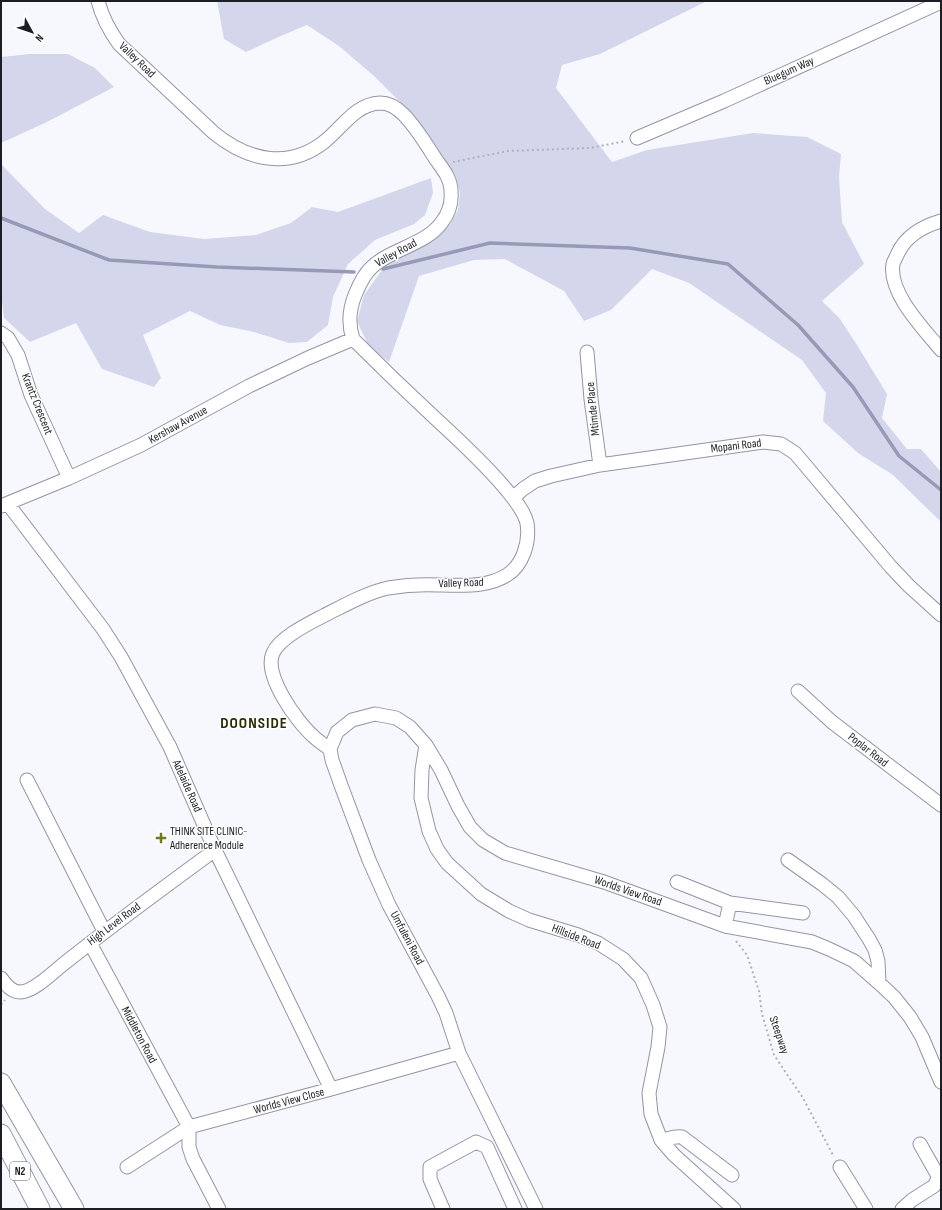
<svg xmlns="http://www.w3.org/2000/svg" width="942" height="1210" viewBox="0 0 942 1210" font-family="'Sofia Sans Condensed',sans-serif">
<style>
.green{fill:#d4d7ec}
.lines{fill:none;stroke-linecap:round;stroke-linejoin:round}
.stream{stroke:#969ab6;stroke-width:3.5}
.minor-casing{stroke:#9395a3;stroke-width:15}
.highway-casing{stroke:#9395a3;stroke-width:21}
.path{stroke:#b1b2b8;stroke-width:2;stroke-dasharray:2 3;stroke-linecap:butt}
.minor{stroke:#fff;stroke-width:13}
.highway{stroke:#fff;stroke-width:19}
.poi-dot{fill:#75771e;stroke:#fff;stroke-width:1.5}
.labels{text-anchor:middle;dominant-baseline:central;stroke-width:3;stroke-linejoin:round;paint-order:stroke}
.shield{fill:#fff;stroke:#616265;stroke-width:1}
.shield-label{font-size:11px;font-weight:bold;fill:#1d1e23}
.street-label{font-size:12px;fill:#1d1e23;stroke:#fff}
.poi-label{font-size:12px;fill:#1d1e23;stroke:#fff;text-anchor:start}
.district-label{font-size:16px;font-weight:bold;letter-spacing:1px;fill:#2b2c02;stroke:#fff}
</style>
<rect width="100%" height="100%" fill="#f7f8fe"/>
<path class="green" d="M217,1H707L600,54L562,65L556,88L612,162L647,150L753,133L807,137L841,154L839,177L842,222L864,264L822,301L840,319L857,345L887,394L882,418L907,449H921L941,472V522L893,475L858,453L823,421L826,393L802,360L689,283L652,269L611,310L584,321L564,291L505,259L474,260L419,276L389,362L369,347L357,321L364,295L387,263L438,235L450,224L458,210L460,193L455,175L406,108L374,76L339,46L307,25L283,35L246,52L224,39Z
M29,54H68L95,68L114,87L45,123L1,143V57Z
M1,164L45,209L79,233L103,215L150,232L204,239L256,235L291,223L312,207L338,212L431,178L433,193L425,215L414,224L375,240L348,264L333,297L328,325L307,342L289,343L254,332L220,325L190,311L143,335L161,378L154,387L102,369L76,323L30,342L4,318L1,293Z"/>
<g class="lines">
<path class="stream" d="M1,218L109,260L217,267L354,272
M383,269L490,243L630,248L728,264L798,325L853,387L899,456L941,490"/>
<defs>
<path id="minor" d="M98,1C102,17 109,30 119,44L214,133C247,160 288,170 324,142C342,128 355,104 380,103C389,103 397,108 403,114C416,127 426,144 435,158C439,164 444,170 447,176C449,180 451,186 451,191C452,202 449,213 442,222C426,245 392,248 372,267C364,274 359,285 355,295C349,310 348,324 353,339C380,366 407,392 435,418C459,440 484,463 505,488C513,498 524,510 527,523C530,542 523,565 507,575C486,588 462,585 440,585C422,584 405,585 388,588C366,593 345,605 325,615C310,623 280,637 273,653C263,675 297,722 313,736C318,741 324,745 330,749L332,760L342,788L369,860L389,905L438,996L446,1013L459,1053L536,1209
M637,138L724,101L941,2
M941,221C924,226 906,236 898,253C897,256 894,260 893,264C888,293 924,329 941,350
M1,333L8,338L18,355L31,395L69,478
M587,352L591,399L600,465
M513,498L523,489L535,481L551,476L600,465L763,442L781,444L795,453L891,567L909,586L941,615
M8,504L103,629L121,657L170,747L215,850L331,1089
M1,506L69,478L141,445L249,386L308,358L353,339
M798,691L832,722L941,805
M426,745L422,770L421,798L429,831L437,849L447,863L481,894L509,911L529,920L578,935L598,943L623,959L641,978L653,1005L660,1027L658,1047L649,1093L651,1114L661,1140L674,1155L734,1209
M330,749L337,732L352,720L375,714L396,718L410,727L426,745L441,770L458,806L470,827L483,840L505,853L604,882L725,926L812,942L829,949L854,961L879,983L894,997L910,1017L922,1037L941,1082
M27,780L104,931
M788,860L822,884L838,897L854,916L869,939L875,950L878,961L879,983
M677,882L730,903L803,913
M725,926L730,903
M90,943L189,1127V1147L193,1159L219,1209
M1,978C5,984 12,992 20,992C33,992 51,974 61,966C111,926 163,888 215,850
M661,1140C668,1139 674,1136 682,1137L732,1175
M127,1167L189,1127L331,1089L459,1053
M840,1167L866,1209
M443,1209L430,1179V1167L476,1142L487,1147L515,1209
M902,1209L912,1200L934,1186L938,1179L937,1174L920,1144"/>
<path id="highway" d="M1,1083L74,1209
M1,1134L40,1209"/>
</defs>
<use href="#minor" class="minor-casing"/>
<use href="#highway" class="highway-casing"/>
<path class="path" d="M453,162L508,151L590,148L626,141
M736,941L747,955L759,991L762,1014L774,1055L803,1098L834,1157
M1,1005L5,1000"/>
<use href="#minor" class="minor"/>
<use href="#highway" class="highway"/>
</g>
<path class="poi-dot" d="M159 832h4v4h4v4h-4v4h-4v-4h-4v-4h4z"/>
<g class="labels">
<rect class="shield" x="10" y="1162" width="20" height="18" rx="3"/>
<g class="shield-label">
<text x="20" y="1171">N2</text>
</g>
<g class="street-label">
<text transform="translate(137 60) rotate(44)">Valley Road</text>
<text transform="translate(789 71) rotate(-24)">Bluegum Way</text>
<text transform="translate(396 253) rotate(-29)">Valley Road</text>
<text transform="translate(37 404) rotate(68)">Krantz Crescent</text>
<text transform="translate(593 409) rotate(-96)">Mtimde Place</text>
<text transform="translate(178 425) rotate(-29)">Kershaw Avenue</text>
<text transform="translate(736 446) rotate(-7)">Mopani Road</text>
<text transform="translate(461 583) rotate(-2)">Valley Road</text>
<text transform="translate(868 750) rotate(38)">Poplar Road</text>
<text transform="translate(187 786) rotate(66)">Adelaide Road</text>
<text transform="translate(628 891) rotate(19)">Worlds View Road</text>
<text transform="translate(114 924) rotate(-37)">High Level Road</text>
<text transform="translate(576 937) rotate(21)">Hillside Road</text>
<text transform="translate(407 938) rotate(62)">Umfuleni Road</text>
<text transform="translate(139 1035) rotate(62)">Middleton Road</text>
<text transform="translate(779 1035) rotate(71)">Steepway</text>
<text transform="translate(289 1101) rotate(-15)">Worlds View Close</text>
</g>
<g class="poi-label">
<text x="170" y="831">THINK SITE CLINIC-<tspan x="170" dy="14">Adherence Module</tspan></text>
</g>
<g class="district-label">
<text x="254" y="723">DOONSIDE</text>
</g>
</g>
<rect width="942" height="1210" fill="none" stroke="#1d1e23" stroke-width="4"/>
<g transform="translate(32 32) rotate(130)" stroke="#ffffff" stroke-width="3" paint-order="stroke">
<path d="M0-3L7 15L0 10L-7 15Z" fill="#1d1e23"/>
<text y="-6" font-size="11" font-weight="bold" text-anchor="middle" fill="#1d1e23">N</text>
</g>
</svg>
